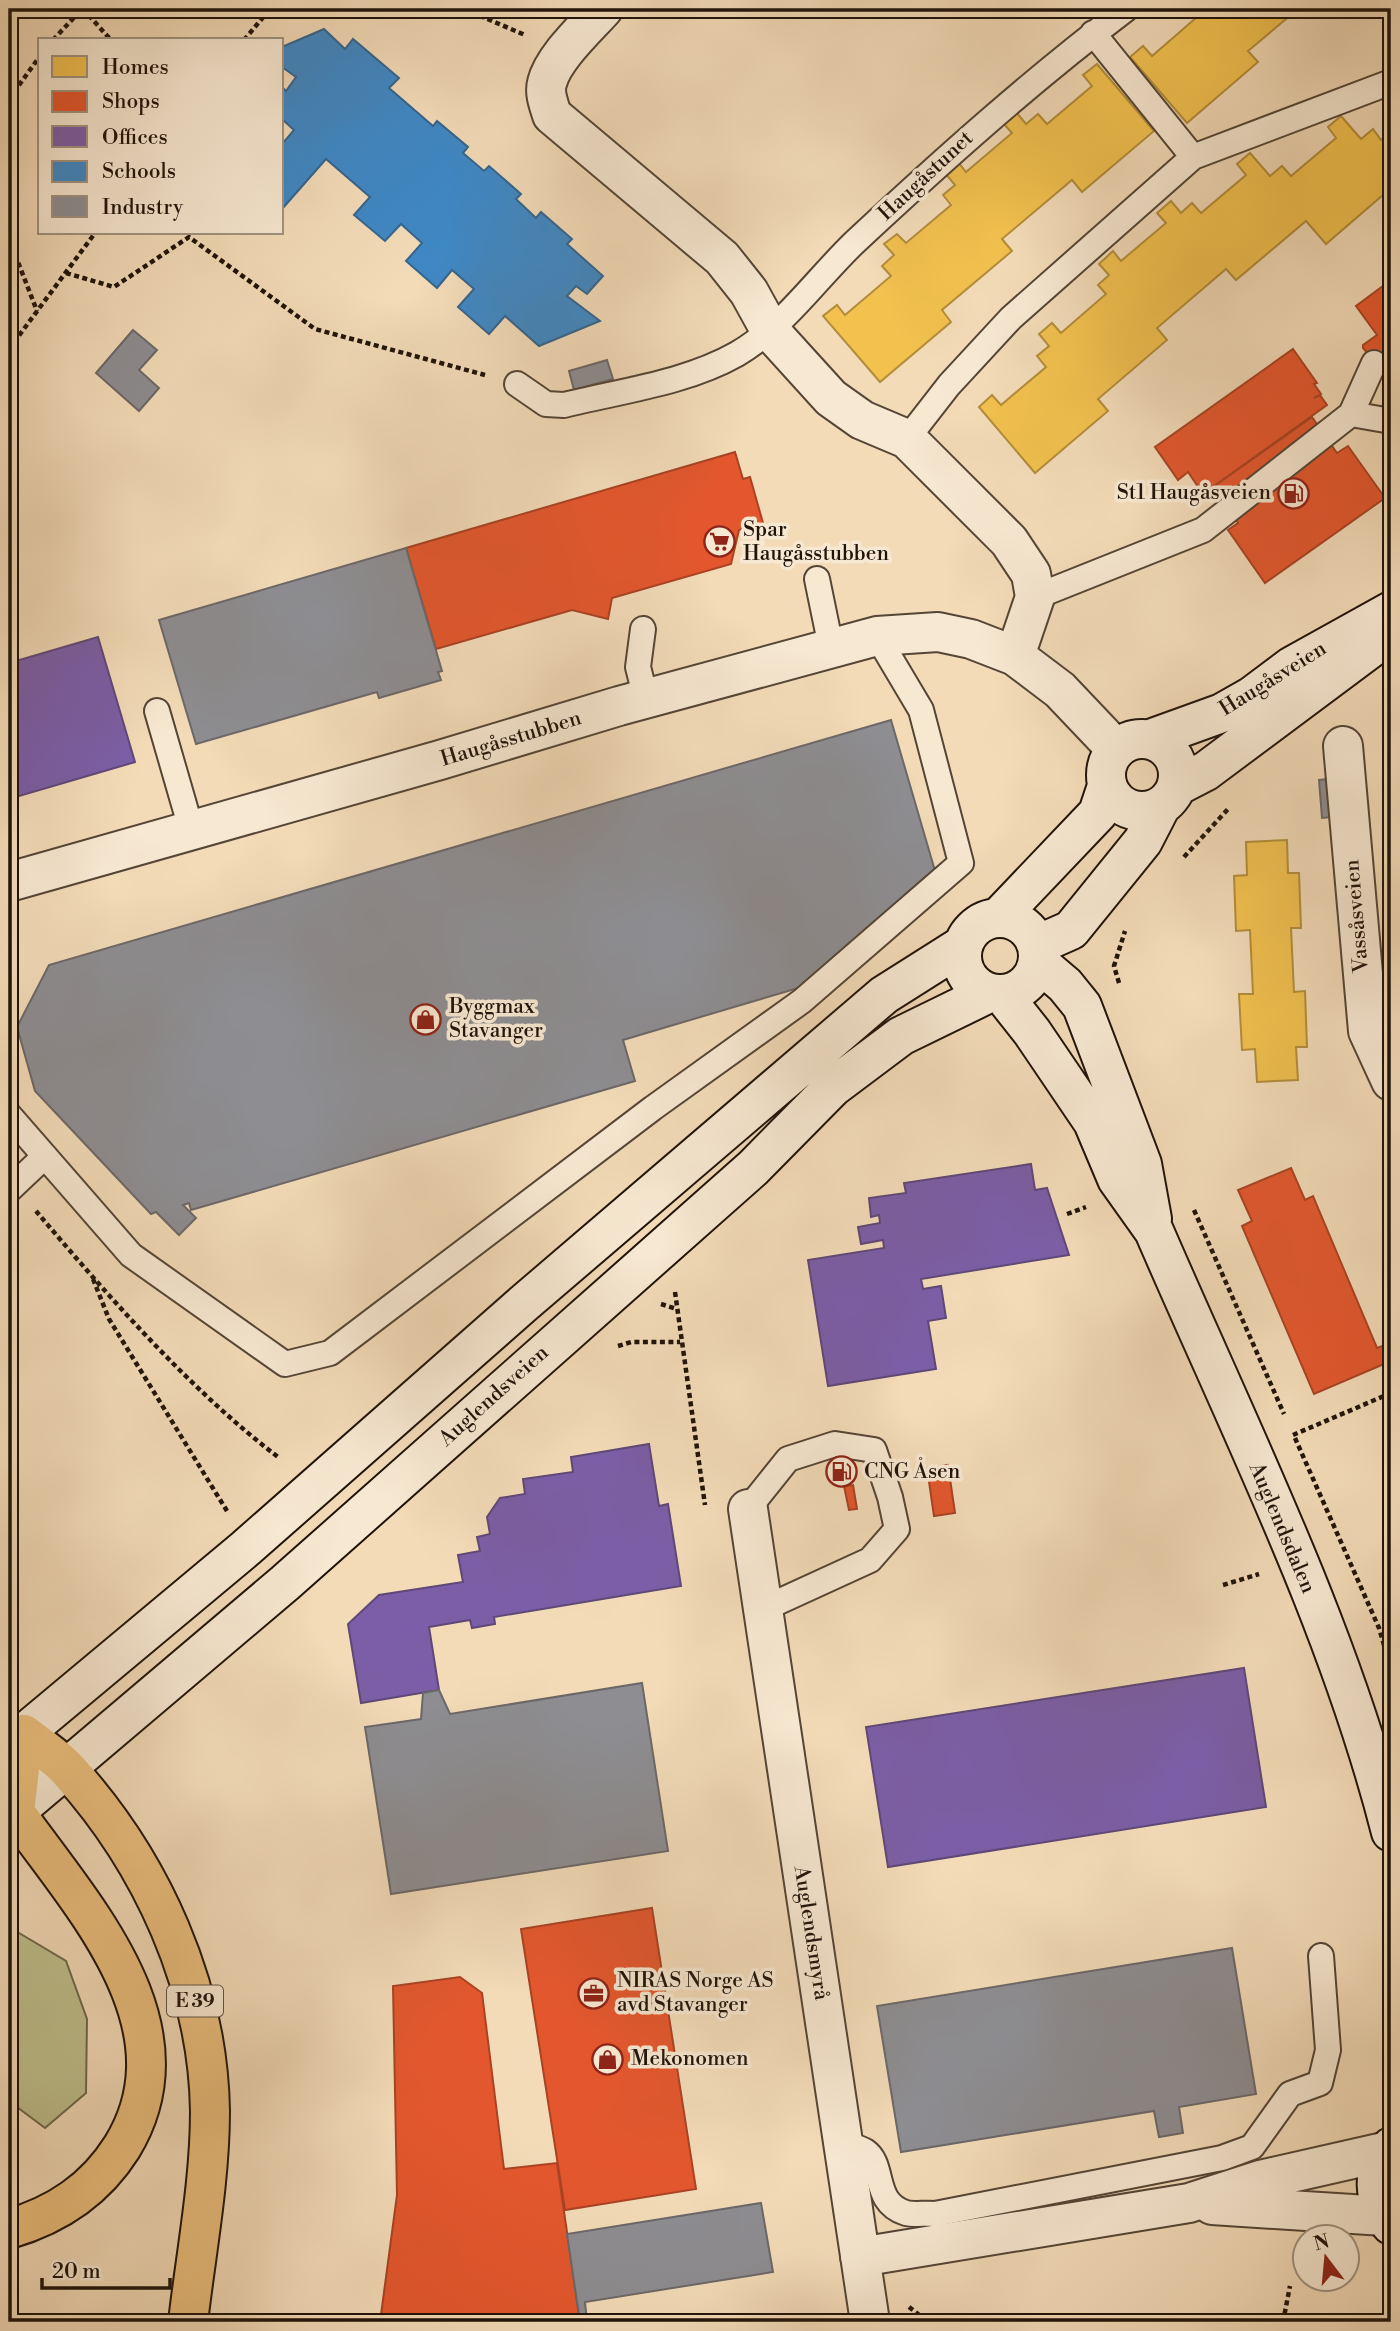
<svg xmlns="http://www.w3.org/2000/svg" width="1400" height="2331" viewBox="0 0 1400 2331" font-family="'Libre Bodoni',serif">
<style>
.green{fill:#bebf8d;stroke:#6e694c;stroke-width:2}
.homes{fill:#f2c14e;stroke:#b38d3a;stroke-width:2}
.shops{fill:#e4572e;stroke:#a94323;stroke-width:2}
.offices{fill:#7b5ea7;stroke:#5f4878;stroke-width:2}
.schools{fill:#3f88c5;stroke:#35658d;stroke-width:2}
.industry{fill:#8d8d92;stroke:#6c6869;stroke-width:2}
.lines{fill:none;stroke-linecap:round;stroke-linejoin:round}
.lane-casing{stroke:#544536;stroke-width:28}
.street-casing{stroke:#544536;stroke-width:42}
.secondary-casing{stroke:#1f130a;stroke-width:42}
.highway-casing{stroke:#1f130a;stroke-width:42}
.path{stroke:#1f130a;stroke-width:4.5;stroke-dasharray:5 3.5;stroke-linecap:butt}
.lane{stroke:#f7e8d1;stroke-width:24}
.street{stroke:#f7e8d1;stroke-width:38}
.secondary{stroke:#f7e8d1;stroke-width:38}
.highway{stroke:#eabe7c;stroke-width:38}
.labels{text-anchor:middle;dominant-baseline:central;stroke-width:7;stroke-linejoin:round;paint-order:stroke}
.shield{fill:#f7e8d1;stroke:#605346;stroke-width:2}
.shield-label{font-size:19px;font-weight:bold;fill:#1f130a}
.street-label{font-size:21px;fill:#1f130a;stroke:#f7e8d1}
.poi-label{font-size:21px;fill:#1f130a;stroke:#f7e8d1;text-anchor:start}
</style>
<rect width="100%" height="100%" fill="#f3dbb8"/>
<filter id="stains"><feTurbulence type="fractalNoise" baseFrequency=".00286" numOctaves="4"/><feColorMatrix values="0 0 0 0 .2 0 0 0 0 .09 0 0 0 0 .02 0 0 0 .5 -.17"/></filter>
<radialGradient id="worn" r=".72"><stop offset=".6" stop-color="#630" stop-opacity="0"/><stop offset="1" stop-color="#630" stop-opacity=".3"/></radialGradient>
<path class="green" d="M9,1927L66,1961L87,2019L86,2093L45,2128L9,2101Z"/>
<path class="homes" d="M1190,9H1298L1248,51L1258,62L1187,123L1130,57L1143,46L1152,56L1197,17Z
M1097,64L1154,131L1082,192L1072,180L1002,239L1012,251L942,310L951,322L880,382L823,316L837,305L845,315L891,276L882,266L894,255L884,244L897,234L906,243L951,205L943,195L955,185L945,173L958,162L966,172L1012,133L1003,123L1016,112L1026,124L1038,114L1047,124L1092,86L1083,75Z
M1341,116L1361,139L1373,129L1381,140L1391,131V188L1326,244L1306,221L1236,280L1226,269L1157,328L1167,340L1098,399L1108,411L1035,473L979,407L992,395L1001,405L1046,367L1037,356L1049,346L1039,334L1052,323L1061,333L1106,294L1098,285L1109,275L1099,264L1113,251L1121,261L1166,223L1157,213L1171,201L1181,213L1192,203L1201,213L1246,175L1237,164L1250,153L1270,176L1282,166L1291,176L1336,138L1328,127Z
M1287,840L1288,873H1299L1301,928H1291L1294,992L1305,991L1307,1047H1296L1298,1080L1257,1082L1255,1049L1242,1050L1239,994H1253L1250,930L1236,931L1234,876L1247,875L1246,842Z"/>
<path class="shops" d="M1391,280V374L1387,377L1363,348V345L1377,335L1356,306Z
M1293,349L1317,383L1314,384L1321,394L1314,398L1320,395L1327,405L1203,494L1188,472L1178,480L1155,447Z
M1312,417L1337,453L1348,446L1385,498L1265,583L1228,530L1238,523L1213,487Z
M735,452L743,479L750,477L763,523L739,530L731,564L612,598L608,619L572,610L436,649L406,548Z
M1291,1168L1305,1200L1313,1196L1377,1348L1388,1344L1391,1350V1361L1314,1394L1242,1226L1252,1221L1238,1190Z
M948,1465L955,1513L934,1516L927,1468Z
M853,1485L857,1509L849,1510L844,1486Z
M652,1908L696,2189L565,2210L521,1929Z
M460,1977L482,1993L504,2169L557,2163L580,2322H380L397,2195L393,1986Z"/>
<path class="offices" d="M98,637L135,762L9,799V663Z
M1031,1164L1035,1190L1047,1188L1069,1255L921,1279L923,1289L941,1286L946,1318L928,1321L936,1369L828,1386L808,1260L884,1248L883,1240L861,1244L858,1227L880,1223L879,1215L871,1217L869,1198L906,1193L904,1183Z
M649,1444L659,1506L668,1504L681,1586L494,1617L495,1624L472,1628L470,1620L429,1627L439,1690L361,1703L348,1624L379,1595L463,1582L458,1555L480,1551L477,1537L490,1534L487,1517L500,1498L525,1494L523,1479L573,1472L571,1457Z
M1244,1668L1266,1807L888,1867L866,1727Z"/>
<path class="schools" d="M324,29L345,49L353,39L399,78L389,88L433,126L437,121L468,147L463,153L484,171L489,166L521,194L516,199L536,218L541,212L572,239L567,244L603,276L587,294L576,286L567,296L600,321L539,346L505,316L489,334L458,307L474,289L452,270L437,288L406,261L422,243L401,224L385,241L354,215L370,197L326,159L282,209V144L294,130L282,119V87L286,91L296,77L282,67V47Z"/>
<path class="industry" d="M133,330L157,350L139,370L159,388L139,411L96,373Z
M607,360L613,379L574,390L569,371Z
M406,548L442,671L438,672L441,680L379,698L377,692L196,744L159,620Z
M891,720L935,871L798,988L623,1040L635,1081L191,1210L189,1203L183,1205L196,1218L179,1235L156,1212L151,1214L35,1091L17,1027L49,965Z
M1338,778L1342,816L1322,818L1319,780Z
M642,1683L668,1851L391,1894L365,1727L421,1719L423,1693L439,1690L450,1714Z
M1232,1948L1256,2094L1179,2107L1183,2133L1159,2137L1154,2111L901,2152L877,2006Z
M761,2203L773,2272L585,2302L587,2322H580L567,2234Z"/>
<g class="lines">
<defs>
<path id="lane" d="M1093,33L1193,157
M517,384L546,404L564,405C620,391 686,383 737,354C786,325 815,280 856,241C943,160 1031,81 1126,9
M1351,414L1374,363
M907,439L949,385L1011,318L1193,157L1391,82
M817,579L831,647
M1035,597L1203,530L1351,414L1391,421
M643,629L638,667L646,699
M157,711L192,832
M9,1115L131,1255L285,1364L330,1353L653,1108L802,1001L961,863L921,710L877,636
M9,1190L45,1156
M748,1509L788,1459L835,1444L874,1450L890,1497L897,1529L870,1560L763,1609
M843,2144C850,2146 859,2147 865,2151C886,2165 871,2202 906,2213C914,2215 926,2213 935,2214L1222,2158L1252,2147L1290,2094L1320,2083L1328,2050L1321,1956"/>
<path id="street" d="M603,9C586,28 553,58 547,83C544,93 549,105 552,115L722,258L749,292L771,332L831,398L862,420L907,439L1009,541L1031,574L1035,597L1015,656L1060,690L1116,749
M1343,746L1368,1031L1391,1081
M9,882L440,760L619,706L877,636L938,632L971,639L1015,656
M748,1509L870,2322
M1212,2205L1384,2216
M860,2257L1189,2203L1260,2180L1388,2151"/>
<path id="secondary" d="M1106 775a36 36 0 1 1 72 0a36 36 0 1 1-72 0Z
M1150,739L1222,713L1252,696L1292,666L1391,611
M1177,786L1206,771L1391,633
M998,918L1098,813L1107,786
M962 956a38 38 0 1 1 76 0a38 38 0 1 1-76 0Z
M1037,945L1071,930L1143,841L1161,806
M1038,962L1065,985L1082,1006L1142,1164L1152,1219
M1002,994L1032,1032L1093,1122L1117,1179L1154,1231C1239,1428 1338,1624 1391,1832
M9,1746L246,1548L523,1304L884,995L963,945
M9,1817L285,1583L753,1168L833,1087L901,1036L989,993
M1391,2147C1370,2169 1374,2202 1391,2225"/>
<path id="highway" d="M24,1734C39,1746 57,1757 69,1771C152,1863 208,1986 210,2111C210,2181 196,2253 188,2322
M9,2229C57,2215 95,2190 122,2147C196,2026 82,1906 15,1812L24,1734"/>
</defs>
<use href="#lane" class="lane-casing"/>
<use href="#street" class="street-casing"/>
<use href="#secondary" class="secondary-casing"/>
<use href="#highway" class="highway-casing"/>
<path class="path" d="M83,9L111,40
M464,9L525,35
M53,40L82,9
M244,40L270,9
M9,99L40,56
M9,239L37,311
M9,262L16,259
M66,273L114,287L189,237L315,329L485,375
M9,349L95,233
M1184,857L1228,809
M1119,983L1114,966L1125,931
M1194,1210L1284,1414
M36,1211C108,1296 190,1390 278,1457
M1067,1214L1086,1207
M93,1279L109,1319L227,1511
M675,1292L705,1505
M661,1304L677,1309
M618,1346L631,1342H680
M1293,1435L1391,1393
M1295,1438L1379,1628L1391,1669
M1223,1585L1259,1574
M909,2307L928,2322
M1283,2322L1290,2286"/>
<use href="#lane" class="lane"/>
<use href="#street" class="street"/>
<use href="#secondary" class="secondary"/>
<use href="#highway" class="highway"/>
</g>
<defs>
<symbol id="fuel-ring" viewBox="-11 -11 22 22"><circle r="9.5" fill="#f7e8d1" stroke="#8f2418" stroke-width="1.5"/><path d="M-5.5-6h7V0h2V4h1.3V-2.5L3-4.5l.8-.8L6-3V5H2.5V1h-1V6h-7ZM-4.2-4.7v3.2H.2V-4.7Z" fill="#8f2418"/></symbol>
<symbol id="supermarket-ring" viewBox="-11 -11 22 22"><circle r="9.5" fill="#f7e8d1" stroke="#8f2418" stroke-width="1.5"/><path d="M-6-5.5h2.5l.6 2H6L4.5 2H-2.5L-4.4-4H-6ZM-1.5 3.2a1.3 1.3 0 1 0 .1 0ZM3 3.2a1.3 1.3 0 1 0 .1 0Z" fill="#8f2418"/></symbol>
<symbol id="shop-ring" viewBox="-11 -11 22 22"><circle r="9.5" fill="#f7e8d1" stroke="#8f2418" stroke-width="1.5"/><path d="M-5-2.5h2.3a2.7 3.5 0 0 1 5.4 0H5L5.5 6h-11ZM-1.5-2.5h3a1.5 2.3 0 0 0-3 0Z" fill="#8f2418"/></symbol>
<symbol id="office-ring" viewBox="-11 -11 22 22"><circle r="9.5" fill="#f7e8d1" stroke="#8f2418" stroke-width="1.5"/><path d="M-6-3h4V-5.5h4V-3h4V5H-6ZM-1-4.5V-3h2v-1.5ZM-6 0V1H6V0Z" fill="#8f2418"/></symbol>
</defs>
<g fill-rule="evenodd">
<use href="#fuel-ring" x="1276" y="476" width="35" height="35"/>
<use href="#supermarket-ring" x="702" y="524" width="35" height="35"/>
<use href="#shop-ring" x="408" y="1002" width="35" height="35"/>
<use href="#fuel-ring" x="824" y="1454" width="35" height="35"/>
<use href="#office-ring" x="576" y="1976" width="35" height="35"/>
<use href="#shop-ring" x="590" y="2042" width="35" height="35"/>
</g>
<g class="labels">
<rect class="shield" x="167" y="1985.5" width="56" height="31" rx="5"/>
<g class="shield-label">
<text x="195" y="2001">E 39</text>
</g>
<g class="street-label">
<text transform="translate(926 176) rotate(-43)">Haugåstunet</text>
<text transform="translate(1273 679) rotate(-32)">Haugåsveien</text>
<text transform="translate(511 739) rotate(-17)">Haugåsstubben</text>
<text transform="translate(1357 916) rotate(-95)">Vassåsveien</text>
<text transform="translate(494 1396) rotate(-42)">Auglendsveien</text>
<text transform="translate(1282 1528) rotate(67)">Auglendsdalen</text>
<text transform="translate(811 1933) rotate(81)">Auglendsmyrå</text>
</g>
<g class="poi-label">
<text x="1271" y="493" text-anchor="end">St1 Haugåsveien</text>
<text x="743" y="530">Spar<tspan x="743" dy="24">Haugåsstubben</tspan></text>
<text x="449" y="1007">Byggmax<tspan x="449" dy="24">Stavanger</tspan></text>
<text x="864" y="1472">CNG Åsen</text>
<text x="617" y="1981">NIRAS Norge AS<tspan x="617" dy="24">avd Stavanger</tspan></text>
<text x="631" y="2059">Mekonomen</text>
</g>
</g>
<rect width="1400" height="2331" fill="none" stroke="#f3dbb8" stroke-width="35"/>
<rect x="10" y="10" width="1379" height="2310" fill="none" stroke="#1f130a" stroke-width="3.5"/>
<rect x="18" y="18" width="1365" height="2296" fill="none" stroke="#1f130a" stroke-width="2"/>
<rect x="38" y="38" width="245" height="196" fill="#f7e8d1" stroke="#a19381" stroke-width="2"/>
<rect x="52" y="56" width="35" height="21" fill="#f2c14e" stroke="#a19381" stroke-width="2"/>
<text x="102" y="74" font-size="21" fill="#1f130a">Homes</text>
<rect x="52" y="91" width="35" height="21" fill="#e4572e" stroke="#a19381" stroke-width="2"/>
<text x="102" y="108" font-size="21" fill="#1f130a">Shops</text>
<rect x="52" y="126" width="35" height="21" fill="#7b5ea7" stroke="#a19381" stroke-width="2"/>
<text x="102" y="144" font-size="21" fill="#1f130a">Offices</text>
<rect x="52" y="161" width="35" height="21" fill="#3f88c5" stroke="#a19381" stroke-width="2"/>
<text x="102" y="178" font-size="21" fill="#1f130a">Schools</text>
<rect x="52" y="196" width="35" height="21" fill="#8d8d92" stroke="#a19381" stroke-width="2"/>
<text x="102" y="214" font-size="21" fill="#1f130a">Industry</text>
<g transform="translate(1326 2258) rotate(344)"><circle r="33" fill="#f7e8d1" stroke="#a19381" stroke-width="2"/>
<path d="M0-5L12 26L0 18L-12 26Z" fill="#8f2418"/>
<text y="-10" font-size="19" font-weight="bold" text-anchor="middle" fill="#1f130a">N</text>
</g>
<path d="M42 2278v10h128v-10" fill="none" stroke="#1f130a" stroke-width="3.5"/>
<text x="52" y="2278" font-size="21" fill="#1f130a" stroke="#f7e8d1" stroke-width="5" paint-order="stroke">20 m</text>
<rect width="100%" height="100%" filter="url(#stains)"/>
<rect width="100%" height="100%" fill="url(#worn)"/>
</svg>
